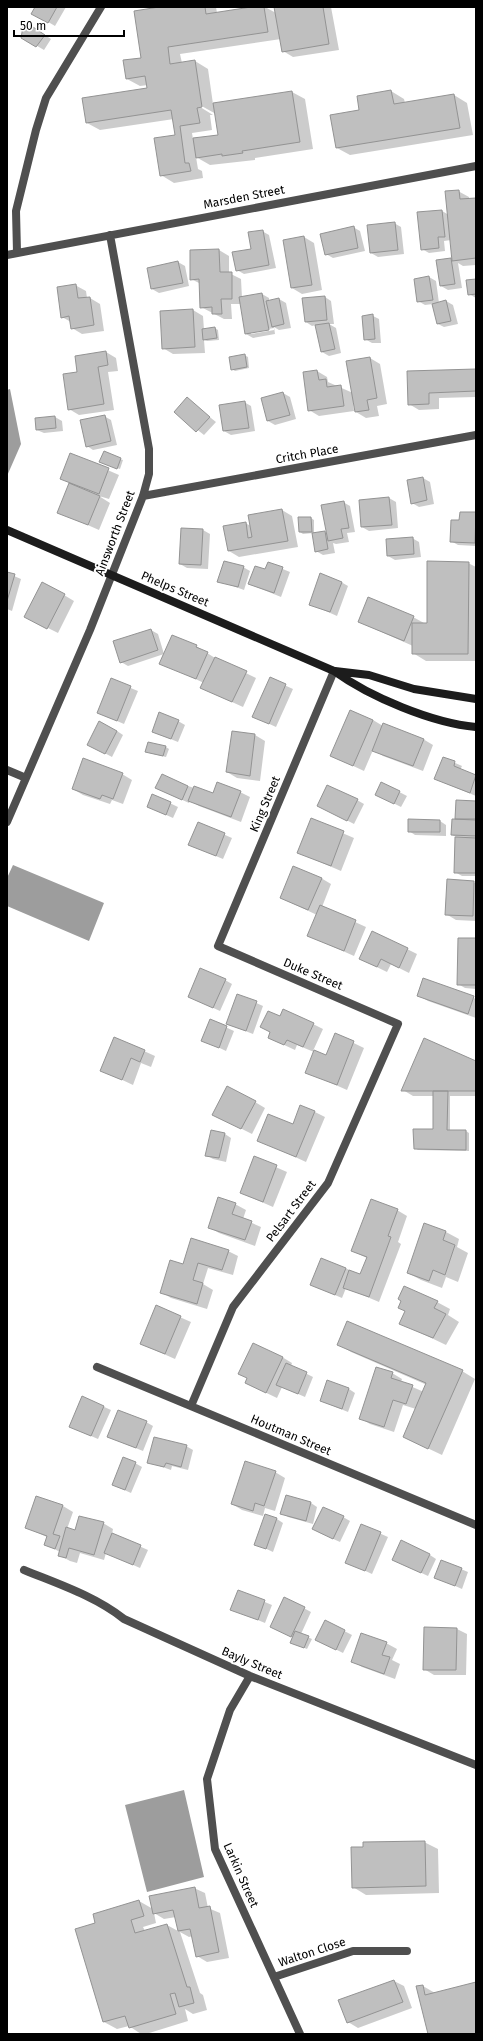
<svg xmlns="http://www.w3.org/2000/svg" width="483" height="2041" viewBox="0 0 483 2041" font-family="'Fira Sans',sans-serif">
<style>
.water{fill:#9d9d9d}
.shadow{fill:#0003;fill-rule:evenodd}
.building{fill:#bfbfbf;stroke:#939393}
.lines{fill:none;stroke-linecap:round;stroke-linejoin:round}
.street{stroke:#4f4f4f;stroke-width:8}
.secondary{stroke:#1c1c1c;stroke-width:8}
.labels{text-anchor:middle;dominant-baseline:central;stroke-width:4;stroke-linejoin:round;paint-order:stroke}
.street-label{font-size:12px;fill:#000;stroke:#fff}
</style>
<rect width="100%" height="100%" fill="#fff"/>
<path class="water" d="M10,389L21,444L7,476V390Z
M13,865L104,903L89,941L7,906V878Z
M184,1790L204,1877L147,1892L125,1805Z"/>
<path class="shadow" d="M36,7H66L55,26L33,13Z
M166,7H216L217,13L265,7L276,13L275,7H331L339,50L293,57L283,51L281,39L180,54L182,63L195,61L208,69L213,104L292,92L305,99L313,149L255,158V160L210,165L196,157L198,169L202,171L203,178L174,183L161,175L176,136L174,119L100,130L87,123L148,89V85L140,86L127,79L142,59ZM198,104L216,114L219,136L193,139L192,133L212,130L210,115H213L197,105Z
M31,26L51,39L44,50L22,37Z
M391,91L404,99L405,103L454,95L467,103L473,135L350,155L337,148L361,111Z
M458,191L469,197V199H476V265L463,266L458,263L462,288L448,290L441,286L437,261L453,260L451,240L444,241L445,251L429,253L422,249L442,211L449,215Z
M394,223L401,227L404,254L378,257L371,253Z
M353,227L360,231L365,251L333,258L326,254Z
M262,231L269,235L276,268L244,274L237,270L252,249Z
M304,237L314,243L322,290L302,294L292,288Z
M219,250L229,256V273L241,279L242,298L262,294L269,298V301L279,299L286,303L291,328L279,330L274,327L275,334L253,338L246,334L241,304H231L232,319H224L201,307V284L191,279ZM274,328V330L251,334V332Z
M178,262L185,266L189,286L159,293L152,289L148,268Z
M429,277L436,281L439,303L446,301L453,305L458,324L444,327L438,324L433,304L425,305L418,301Z
M476,280V298L469,294Z
M75,285L86,291L87,298H90L100,304L104,331L82,334L72,328L71,322L62,317Z
M325,297L331,301L334,324H329L336,328L341,353L329,356L322,352L316,325L312,326L306,322Z
M193,310L203,316L204,330L215,328L218,330L219,340L207,341L204,340L205,353L173,354L163,348L161,312Z
M373,316L379,319L381,343H372L365,339Z
M106,352L116,358L118,371L108,372L114,410L79,415L69,409Z
M244,355L248,357L249,368L235,371L232,369Z
M370,358L380,364L387,404L377,406L379,416L366,418L356,412L354,402H353L354,411L319,416L309,410L317,371L327,377L328,382L353,393Z
M476,370V397L439,398V409L419,410L409,404L408,372Z
M283,393L290,397L296,419L275,425L268,421L262,399Z
M187,399L216,422L204,435L175,412Z
M244,402L251,406L255,431L231,435L224,431Z
M104,416L111,420L117,445L93,450L87,446Z
M55,417L62,421L63,431L44,433L37,430Z
M71,454L119,475L109,499L99,496L110,503L99,530L58,512L70,483L62,478Z
M120,459L123,460L120,469L104,463Z
M423,478L430,482L434,504L419,507L412,503Z
M389,498L396,502L398,528L369,531L362,527L360,501Z
M343,502L350,506L355,532L347,533L349,542L336,544L333,543L335,553L323,555L316,551L313,533L303,534L300,532L311,518L314,520V534L325,532L328,534Z
M282,510L292,516L298,547L239,557L229,551L245,523L251,526Z
M461,513H476V546L458,545L451,541L460,521Z
M203,530L210,534L208,569L187,568L180,564Z
M412,538L419,542L421,557L395,560L388,556Z
M268,563L290,572L281,597L249,584L266,570Z
M468,563L476,567V661H426L413,653V646L359,622L413,617L424,623L423,624H428Z
M243,567L250,571L244,590L219,581Z
M7,573L21,579L12,611L7,609Z
M341,582L348,586L337,616L310,604Z
M64,595L74,601L58,633L36,622Z
M151,630L158,634L164,654L128,666L121,662Z
M196,646L215,658L256,678L243,707L212,693L204,683L161,663Z
M271,679L293,689L276,727L254,717Z
M111,680L138,691L124,724L98,713Z
M373,720L383,726L423,739L433,745L423,771L383,756L373,750L364,771L332,756Z
M178,721L185,725L178,742L153,732Z
M117,731L123,735L112,757L95,748Z
M232,733L255,735L265,741L260,781L237,778L227,772Z
M166,747L169,749L166,757L149,753Z
M444,758L462,766L460,770L476,776V796L442,782Z
M122,774L132,780L123,804L112,800L110,804L83,795L73,789Z
M382,783L407,796L401,807L383,798Z
M188,786L213,794L240,792L250,797L241,822L199,806L190,801L189,803L156,788Z
M153,795L178,807L173,818L155,810Z
M357,800L364,804L354,824L325,809Z
M457,801L476,802V876H462L455,872L456,837L452,835L456,820Z
M312,820L354,838L341,871L299,853Z
M440,821L446,825V836L415,835L409,831Z
M198,823L232,838L223,859L189,845Z
M321,878L331,884L322,907L366,927L354,956L309,936L317,915L281,898Z
M448,880L476,883V921L456,920L446,914Z
M476,939V989L465,988L458,984Z
M407,949L417,954L409,973L391,964L387,972L360,959Z
M225,980L232,984L220,1011L196,1000Z
M424,980L476,999V1018L428,1001L418,995Z
M238,995L263,1006L253,1034L227,1024Z
M280,1018L313,1024L323,1029L313,1051L327,1056L335,1034L364,1048L347,1090L306,1072L314,1052L297,1045L295,1050L269,1038Z
M210,1020L234,1031L226,1051L203,1040Z
M115,1038L155,1056L151,1067L141,1063L133,1085L101,1070Z
M476,1062V1096H450V1131H466L469,1133V1151L418,1150L415,1148L434,1130V1096H413L403,1090Z
M255,1102L265,1108L252,1134L224,1120Z
M315,1112L325,1117L306,1162L258,1140L293,1125Z
M225,1134L231,1138L226,1162L213,1159L206,1155Z
M255,1158L287,1172L273,1207L241,1193Z
M235,1204L246,1210L243,1219L261,1227L255,1246L219,1233L209,1227Z
M397,1210L407,1216L398,1242L401,1244L379,1302L346,1288L342,1298L318,1288L345,1268L361,1275L367,1258L352,1251Z
M425,1225L446,1232L459,1239L457,1247L468,1253L458,1282L446,1277L442,1288L421,1280L408,1273Z
M228,1251L238,1256L233,1275L208,1268L203,1284L213,1290L207,1309L171,1298L161,1292L183,1265Z
M437,1302L450,1309L448,1315L459,1322L446,1345L400,1323Z
M157,1307L191,1322L175,1359L141,1344Z
M338,1344L462,1371L475,1379L442,1455L404,1437L416,1409L403,1405L394,1432L370,1424L360,1418L392,1373L402,1379L401,1382L424,1392L427,1385L351,1352Z
M282,1357L292,1363L291,1366L313,1377L305,1397L282,1387L277,1398L256,1388Z
M349,1389L355,1393L348,1412L321,1401Z
M82,1397L111,1410L98,1439L77,1430Z
M146,1422L153,1426L143,1451L108,1437Z
M186,1446L193,1450L188,1470L172,1466L171,1470L148,1462Z
M135,1463L142,1467L131,1493L113,1485Z
M275,1472L285,1478L275,1511L265,1508L263,1516L242,1510L232,1504Z
M286,1497L311,1503L317,1507L313,1524L288,1517L282,1513Z
M63,1506L73,1512L67,1529L76,1531L103,1523L113,1529L112,1534L148,1550L140,1568L106,1553L104,1560L80,1553L77,1563L70,1561L59,1555L60,1552L45,1544L47,1537L27,1528Z
M343,1517L350,1521L340,1542L320,1533Z
M277,1519L283,1523L273,1552L256,1544Z
M361,1525L388,1537L372,1574L346,1562Z
M430,1555L436,1559L428,1576L400,1563Z
M461,1569L468,1572L462,1589L435,1577Z
M238,1591L272,1605L265,1623L231,1609Z
M285,1598L311,1612L301,1634L312,1639L307,1649L294,1644L293,1638L278,1630Z
M325,1621L352,1635L343,1653L323,1643Z
M457,1629L467,1634L466,1675H434L424,1669Z
M386,1643L397,1649L392,1660L400,1664L395,1679L362,1667L352,1661Z
M424,1842L438,1849L439,1893L366,1895L353,1887L365,1848Z
M194,1888L205,1893L208,1908L220,1913L229,1958L207,1962L197,1956L193,1936L189,1937L180,1932L200,1993L203,1995L207,2010L193,2014L185,2009L188,2021L146,2034H141L129,2026L117,2029L104,2022L76,1930L97,1924L139,1901L153,1909ZM154,1913L164,1919L176,1917L178,1931L167,1925L145,1931L143,1927L156,1923Z
M394,1981L404,1986L412,2008L358,2028L348,2022Z
M476,1983V2034H429L423,1986L435,1993Z"/>
<path class="building" d="M35,7H57L48,23L31,14Z
M159,7H205L206,14L251,7H264L268,32L168,47L170,64L195,60L202,107L197,108L200,123L180,126L185,163H189L191,171L160,176L154,138L175,135L171,110L86,123L82,98L147,88L145,76L126,79L123,60L141,58L134,11Z
M274,7H323L329,44L282,52Z
M24,21L45,35L36,47L21,38Z
M391,90L394,104L454,94L460,128L336,148L330,115L359,110L357,96Z
M292,91L300,142L242,151L243,153L222,156V154L196,158L193,138L218,135L213,103Z
M459,190L460,199L476,198V258L452,261L445,191Z
M442,210L445,237H438L439,248L421,250L417,212Z
M395,222L398,250L370,253L367,225Z
M354,226L358,248L325,255L320,234Z
M263,230L269,265L236,271L232,252L251,249L248,232Z
M304,236L312,285L291,288L283,240Z
M219,249L220,272H232V299H221L222,314H212V307L200,308L199,279L190,280V250Z
M451,258L455,284L440,286L436,260Z
M178,261L183,283L151,289L147,268Z
M429,276L433,300L417,302L414,279Z
M476,279V294L468,295L466,280Z
M76,284L78,298L90,297L94,325L71,329L69,316L61,318L57,287Z
M262,293L269,330L245,334L239,297Z
M325,296L327,320L305,322L302,298Z
M279,298L284,324L272,327L266,301Z
M446,300L451,321L437,324L432,304Z
M193,309L195,347L162,349L160,311Z
M373,314L375,339L364,340L362,316Z
M329,323L335,349L321,352L315,325Z
M215,327L217,338L203,340L202,329Z
M106,351L108,365L98,367L104,404L68,410L63,374L77,372L75,356Z
M245,354L247,367L231,370L229,357Z
M370,357L377,398L367,400L369,410L355,412L346,361Z
M476,369V391L429,393V404L408,405L407,371Z
M317,370L319,380L326,379L327,387L341,385L344,406L308,411L303,372Z
M283,392L290,415L267,421L261,398Z
M187,397L210,417L196,432L174,412Z
M245,401L249,428L223,431L219,405Z
M105,415L111,441L86,447L80,420Z
M55,416L56,428L36,430L35,418Z
M104,451L121,458L117,469L99,462Z
M70,453L109,468L99,494L60,479Z
M423,477L427,500L411,504L407,480Z
M69,483L100,496L88,525L57,513Z
M389,497L392,525L361,527L359,500Z
M344,501L349,528L341,529L343,538L328,541L321,505Z
M282,509L288,541L228,551L223,526L246,522L248,538L252,537L248,515Z
M460,512H476L475,543L450,542L451,520H459Z
M298,517H311L312,532H299Z
M181,528L203,529L201,565L179,564Z
M325,531L328,549L315,552L312,533Z
M413,537L414,554L387,556L386,539Z
M224,561L244,566L238,587L217,582Z
M427,561L469,562L468,654H412V623H427Z
M268,562L283,567L274,593L248,584L255,566L265,569Z
M7,572L15,574L7,601Z
M320,573L342,582L330,612L309,605Z
M42,582L65,594L47,629L24,617Z
M368,597L414,616L404,641L358,622Z
M151,629L158,650L120,663L113,641Z
M172,635L197,645L196,647L208,652L196,679L159,664Z
M215,657L247,671L232,702L200,688Z
M270,677L286,684L269,724L252,717Z
M111,678L131,686L117,721L97,713Z
M350,710L373,720L353,766L330,756Z
M159,712L179,720L171,739L152,732Z
M99,721L117,731L105,754L87,745Z
M383,723L424,739L413,766L372,751Z
M232,731L255,734L250,776L226,772Z
M148,742L166,746L163,756L145,752Z
M443,757L455,761L454,766L476,775L470,793L434,779Z
M83,758L123,773L113,799L102,795L100,799L72,789Z
M162,774L188,786L182,800L155,788Z
M217,782L241,791L231,817L188,801L194,786L213,793Z
M381,782L400,791L394,804L375,795Z
M327,785L358,799L347,821L317,806Z
M152,794L171,802L166,815L147,807Z
M456,800L476,801V819H455Z
M311,818L344,831L331,866L297,853Z
M408,819L440,820V832H408Z
M452,819L476,820V836L451,835Z
M198,822L225,833L216,856L188,845Z
M455,837L476,838V873H454Z
M293,866L322,878L308,910L280,898Z
M447,879L474,881L473,916L445,915Z
M320,905L356,920L344,951L307,936Z
M372,931L408,948L399,968L381,959L377,967L359,959Z
M458,938H476V985H457Z
M200,968L226,979L213,1008L188,997Z
M423,978L474,996L468,1014L417,996Z
M237,994L257,1001L246,1031L226,1024Z
M283,1009L314,1023L303,1047L287,1040L284,1045L268,1038L270,1032L260,1027L268,1011L280,1016Z
M210,1019L227,1026L219,1048L201,1041Z
M335,1033L354,1041L337,1085L305,1073L314,1050L326,1055Z
M114,1037L145,1050L140,1062L131,1058L122,1080L100,1071Z
M424,1038L476,1061V1091H401Z
M227,1086L256,1101L241,1129L212,1115Z
M433,1091H448L447,1130H466V1150L414,1149L413,1129H433Z
M300,1105L315,1111L296,1157L257,1141L268,1114L293,1124Z
M211,1130L225,1133L219,1158L205,1156Z
M254,1156L277,1165L263,1202L240,1193Z
M218,1197L236,1203L232,1214L252,1221L245,1240L208,1228Z
M371,1199L398,1209L388,1236L391,1237L369,1297L343,1288L349,1270L360,1274L367,1257L351,1251Z
M424,1223L446,1231L443,1240L455,1245L445,1275L433,1270L429,1281L407,1273Z
M191,1238L229,1250L222,1270L198,1263L193,1280L203,1283L197,1304L160,1293L170,1260L183,1264Z
M321,1258L346,1268L335,1295L310,1285Z
M404,1286L438,1301L434,1308L446,1314L433,1338L399,1324L405,1311L398,1308L401,1301L398,1299Z
M156,1305L181,1316L165,1354L140,1344Z
M347,1321L463,1370L428,1449L403,1437L426,1383L337,1345Z
M253,1343L283,1357L266,1393L245,1383L247,1378L238,1374Z
M286,1363L307,1372L298,1394L276,1385Z
M376,1367L393,1372L391,1378L413,1385L406,1404L393,1400L384,1427L359,1419Z
M327,1380L349,1388L342,1409L320,1401Z
M82,1396L104,1406L91,1436L69,1427Z
M118,1410L147,1421L136,1448L107,1437Z
M154,1437L187,1445L181,1467L166,1463L164,1467L147,1463Z
M123,1457L136,1462L125,1490L112,1485Z
M245,1461L276,1471L264,1506L255,1503L253,1511L231,1504Z
M286,1495L311,1502L306,1521L280,1514Z
M36,1496L63,1505L53,1534L60,1536L55,1549L44,1545L47,1536L25,1528Z
M323,1507L344,1516L333,1539L312,1529Z
M265,1514L277,1518L266,1549L254,1545Z
M79,1516L104,1522L94,1555L69,1548L66,1558L58,1556L66,1527L75,1530Z
M361,1524L381,1532L365,1571L345,1563Z
M112,1533L141,1545L133,1565L104,1553Z
M401,1540L430,1554L421,1573L392,1560Z
M441,1560L462,1568L455,1586L434,1578Z
M238,1590L265,1600L258,1620L230,1610Z
M284,1597L305,1607L291,1637L270,1627Z
M325,1620L345,1630L336,1650L315,1640Z
M424,1627L457,1628L456,1670H423Z
M295,1631L309,1636L304,1648L290,1643Z
M361,1633L387,1642L382,1655L390,1657L384,1674L351,1662Z
M425,1841L426,1886L352,1888L351,1847H363V1842Z
M195,1887L199,1908L210,1906L219,1952L196,1957L190,1929L178,1931L173,1910L153,1914L149,1896Z
M139,1900L144,1916L131,1920L135,1933L167,1924L187,1987H190L194,2003L179,2007L175,1993L170,1994L176,2014L129,2028L125,2016L103,2022L75,1929L95,1923L93,1914Z
M394,1980L403,2002L347,2023L338,2000Z
M476,1982V2034H428L416,1986L423,1985L425,1995Z"/>
<g class="lines">
<path class="street" d="M17,252L16,211L36,130L46,98L101,7
M7,255L476,166
M143,496L476,435
M7,770L26,778
M7,822L90,630L143,496L149,474V449L110,235
M97,1367L476,1525
M191,1406L233,1307L328,1183L398,1024L218,946L334,671
M24,1570C58,1584 95,1596 124,1619L250,1676L476,1765
M250,1676L230,1710L207,1779L215,1849L300,2034
M274,1977L353,1951H407"/>
<path class="secondary" d="M7,530L334,671C370,697 432,723 476,727
M335,671L369,675L414,689L476,699"/>
</g>
<g class="labels">
<g class="street-label">
<text transform="translate(244 197) rotate(-11)">Marsden Street</text>
<text transform="translate(307 454) rotate(-10)">Critch Place</text>
<text transform="translate(115 533) rotate(-69)">Ainsworth Street</text>
<text transform="translate(175 589) rotate(23)">Phelps Street</text>
<text transform="translate(265 804) rotate(-67)">King Street</text>
<text transform="translate(313 974) rotate(23)">Duke Street</text>
<text transform="translate(291 1211) rotate(-53)">Pelsart Street</text>
<text transform="translate(291 1435) rotate(23)">Houtman Street</text>
<text transform="translate(252 1663) rotate(23)">Bayly Street</text>
<text transform="translate(241 1875) rotate(66)">Larkin Street</text>
<text transform="translate(312 1952) rotate(-18)">Walton Close</text>
</g>
</g>
<rect width="483" height="2041" fill="none" stroke="#000000" stroke-width="16"/>
<path d="M14 30v6h110v-6" fill="none" stroke="#000000" stroke-width="2"/>
<text x="20" y="30" font-size="12" fill="#000000" stroke="#ffffff" stroke-width="3" paint-order="stroke">50 m</text>
</svg>
